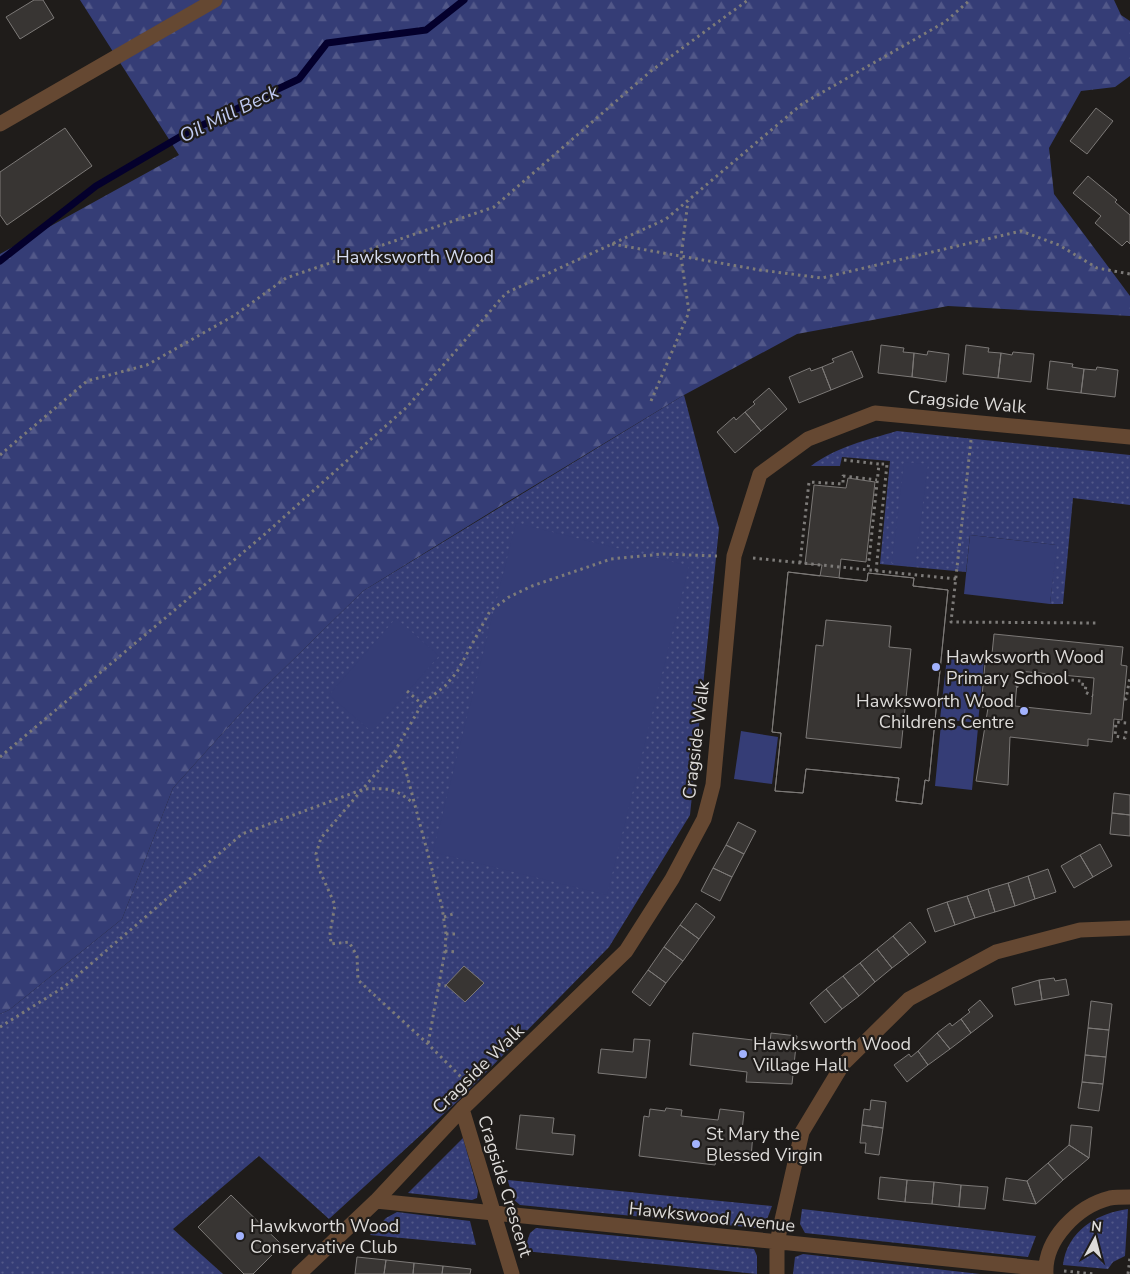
<svg xmlns="http://www.w3.org/2000/svg" width="1130" height="1274" viewBox="0 0 1130 1274" font-family="'Nunito Sans',sans-serif">
<style>
.grass{fill:url(#grass-dots)}
.forest{fill:url(#forest-firs)}
.garden{fill:#353d76}
.lines{fill:none;stroke-linecap:round;stroke-linejoin:round}
.stream{stroke:#04002c;stroke-width:7}
.building{fill:#383533;stroke:#7c7977;fill-rule:evenodd}
.path{stroke:#7d7b79;stroke-width:3;stroke-dasharray:2.5 4;stroke-linecap:butt}
.minor{stroke:#654832;stroke-width:15}
.poi-dot{fill:#a2b2fd;stroke:#1f1c1a;stroke-width:2}
.labels{text-anchor:middle;dominant-baseline:central;stroke-width:4.5;stroke-linejoin:round;paint-order:stroke}
.park-label{font-size:18px;fill:#d7ddf1;stroke:#1f1c1a}
.street-label{font-size:18px;fill:#dddbd9;stroke:#1f1c1a}
.poi-label{font-size:18px;fill:#dddbd9;stroke:#1f1c1a;text-anchor:start}
.water-label{font-size:19px;font-style:italic;fill:#c0caf2;stroke:#1f1c1a}
</style>
<defs>
<pattern id="grass-dots" width="8" height="8" patternUnits="userSpaceOnUse" patternTransform="scale(1.25)"><rect width="8" height="8" fill="#353d76"/><path d="M2 2h.1M6 6h.1" fill="none" stroke="#525889" stroke-width="1.8" stroke-linecap="round"/></pattern>
<pattern id="forest-firs" width="22" height="20" patternUnits="userSpaceOnUse" patternTransform="scale(1.25)"><rect width="22" height="20" fill="#353d76"/><path d="M5 1l3.5 6h-7zM16 11l3.5 6h-7z" fill="#525889"/></pattern>
</defs>
<rect width="100%" height="100%" fill="#1f1c1a"/>
<path class="grass" d="M684,395L719,528L690,815L609,947L460,1099L329,1219L259,1156L173,1229L223,1274H0V1014L9,1010L122,919L173,788L258,694L363,591Z
M897,431L1130,455V505L1073,498L1063,604H1050L1056,545L970,535L966,572L880,564L890,461L842,457L840,466H811C836,447 867,440 897,431Z
M463,1138L478,1191L477,1198L472,1200L408,1193Z
M508,1181V1180L772,1206L766,1222L757,1228L520,1205L513,1199Z
M802,1209L1036,1236L1028,1257L805,1233L800,1224Z
M1128,1209L1125,1256L1113,1262L1108,1269L1063,1265C1067,1231 1097,1213 1128,1209Z
M397,1212L470,1221L476,1245L370,1235L386,1218Z
M536,1228L754,1249L757,1256V1274L524,1251L530,1233Z
M803,1254L980,1274H793L795,1257Z"/>
<path class="forest" d="M80,0H1114L1121,15L1130,21V76L1115,87L1081,91L1049,148L1054,194L1130,296V316L948,306L797,334L684,395L499,507L363,591L258,694L173,788L122,919L9,1010L0,1014V254L179,155Z"/>
<path class="garden" d="M904,462L928,464L915,565L892,563Z
M516,523L689,566L607,895L433,852Z
M970,535L1057,545L1050,604L964,594Z
M396,618L439,656L372,732L329,695Z
M947,657L984,661L978,723L940,719Z
M941,724L978,728L972,790L935,786Z
M741,731L778,737L772,784L734,779Z"/>
<g class="lines">
<path class="stream" d="M0,261L96,186L188,132L299,79L327,43L426,30L464,0"/>
</g>
<path class="building" d="M34,0H43L54,18L20,39L6,17Z
M1096,108L1113,121L1087,154L1070,141Z
M65,128L92,166L7,225L0,215V172Z
M1088,176L1117,200L1115,202L1130,215V244L1127,241L1122,246L1095,223L1101,216L1073,193Z
M881,345L904,348L903,352L914,353L912,377L878,373Z
M966,345L989,348L988,352L1001,353L998,378L963,374Z
M852,351L863,377L831,390L822,367L834,362L832,359Z
M928,351L949,354L946,382L912,377L914,353L927,355Z
M1013,352L1034,354L1031,382L998,378L1001,353L1012,355Z
M1050,361L1073,364L1072,367L1084,369L1081,393L1047,389Z
M822,367L831,390L799,403L789,377L810,368L811,371Z
M1097,367L1118,370L1115,397L1081,393L1084,369L1096,370Z
M769,388L787,409L761,431L745,412L755,404L753,402Z
M745,412L761,431L735,453L717,432L734,417L736,420Z
M848,478L875,482L866,562L841,559L839,578L867,581L868,573L914,578L913,586L948,590L929,781L925,780L922,804L896,801L899,778L806,769L803,793L775,791L781,733L772,732L788,572L820,576L822,565L805,564L814,485L846,488Z
M788,572L867,581L868,573L914,578L913,586L948,590L929,781L925,780L922,804L896,801L899,778L806,769L803,793L775,791L781,733L772,732ZM826,620L891,626L889,647L911,649L901,748L806,738L816,645L823,646Z
M994,634L1123,647L1121,665L1127,666L1122,720L1114,719L1112,742L1088,739V746L1010,737L1008,785L976,781L988,708L981,707L986,653L992,654ZM1018,671L1094,678L1091,714L1015,706Z
M1114,793L1130,795V815L1112,813Z
M1112,813L1130,815V836L1110,834Z
M738,822L756,831L744,854L726,845Z
M1100,844L1112,866L1093,877L1080,855Z
M726,845L744,854L732,877L713,868Z
M1080,855L1093,877L1074,888L1061,866Z
M713,868L732,877L720,901L701,891Z
M1048,869L1056,892L1035,899L1028,876Z
M1028,876L1035,899L1015,906L1008,883Z
M1008,883L1015,906L995,912L988,889Z
M988,889L995,912L975,918L967,896Z
M967,896L975,918L955,925L947,902Z
M947,902L955,925L935,932L927,909Z
M696,903L715,917L699,939L680,925Z
M910,922L926,942L909,955L893,936Z
M680,925L699,939L683,961L664,947Z
M893,936L909,955L892,968L877,949Z
M664,947L683,961L666,983L648,970Z
M877,949L892,968L875,982L860,963Z
M860,963L875,982L859,996L843,976Z
M464,966L484,983L465,1002L446,985Z
M648,970L666,983L650,1006L632,992Z
M843,976L859,996L842,1009L826,989Z
M1054,978L1055,981L1066,979L1069,995L1042,1000L1039,980Z
M1039,980L1042,1000L1015,1005L1012,988Z
M826,989L842,1009L825,1023L810,1003Z
M980,1000L993,1016L971,1033L961,1019L970,1012L968,1010Z
M1091,1001L1112,1004L1109,1030L1088,1028Z
M961,1019L971,1033L950,1049L937,1033L950,1023L952,1026Z
M1088,1028L1109,1030L1106,1057L1085,1055Z
M693,1033L770,1042L771,1033L797,1036L792,1084L746,1082L747,1072L690,1065Z
M937,1033L950,1049L928,1065L918,1051Z
M634,1039L650,1040L646,1078L598,1073L601,1049L633,1052Z
M918,1051L928,1065L907,1082L894,1065L909,1054L911,1057Z
M1085,1055L1106,1057L1103,1084L1082,1082Z
M1082,1082L1103,1084L1099,1111L1078,1108Z
M871,1100L886,1102L883,1128L862,1125L864,1109L870,1110Z
M666,1108L682,1110L681,1116L718,1120L720,1109L744,1112L742,1131L753,1133L751,1158L737,1156L736,1162L716,1160L715,1165L639,1156L644,1116L649,1117L650,1109L665,1111Z
M520,1115L554,1118L552,1133L575,1135L573,1155L516,1149Z
M862,1125L883,1128L879,1155L865,1153L866,1143H860Z
M1071,1125L1092,1127L1089,1158L1069,1145Z
M1069,1145L1089,1158L1063,1180L1048,1163Z
M1048,1163L1063,1180L1036,1204L1027,1181Z
M880,1177L907,1180L905,1202L878,1199Z
M1006,1178L1027,1181L1036,1204L1003,1200Z
M907,1180L934,1182L932,1204L905,1202Z
M934,1182L961,1185L959,1207L932,1204Z
M961,1185L988,1187L985,1209L959,1207Z
M231,1195L282,1245L253,1274H244L198,1227Z
M357,1257L386,1260L384,1274H355Z
M386,1260L414,1263L413,1274H384Z
M414,1263L443,1266L442,1274H413Z
M443,1266L471,1269L470,1274H442Z"/>
<g class="lines">
<path class="path" d="M612,244L760,270L822,278L1021,231L1059,245L1097,268L1130,274
M651,401L689,312L681,257L688,201
M971,440L951,622L1098,623
M0,455L87,381L147,365L235,315L286,278L494,207L651,71L748,0
M844,460L879,464L868,570
M753,558L956,579
M800,563L809,482L843,484V476L877,480
M876,571L887,464H879
M1016,687L1036,676L1081,681V684L1086,685L1085,692L1093,696
M407,691L422,704
M1124,699H1126L1130,677
M1126,731L1125,738L1115,736L1116,722L1127,723
M395,751L404,764L442,907L446,934L445,951L428,1044
M0,757L265,534L407,407L506,293L666,219L802,104L945,22L970,0
M444,917L456,913
M446,934H458
M445,951L457,952
M438,985L446,986
M0,1027L64,987L242,834L364,789C388,788 395,788 413,803
M465,1081L428,1044L358,980L357,956L349,942L331,944L330,933L335,905L319,869L316,854L321,838L395,751L422,704L445,686L457,672L490,611L509,597L532,586L611,559L662,554L717,556
M1064,1271L1095,1274
M1128,1274L1130,1257"/>
<path class="minor" d="M0,124L215,0
M462,1109L512,1274
M376,1201L1046,1269
M299,1274L376,1201L462,1109L626,951L672,879L704,819L713,785L734,556L760,474L808,439L875,413L1130,437
M777,1274V1242L802,1132L843,1064L909,999L996,952L1080,930L1130,928
M1046,1274C1044,1239 1078,1206 1110,1198C1116,1197 1124,1197 1130,1197"/>
</g>
<g class="poi-dot">
<circle cx="936" cy="667" r="5"/>
<circle cx="1024" cy="711" r="5"/>
<circle cx="743" cy="1054" r="5"/>
<circle cx="696" cy="1144" r="5"/>
<circle cx="240" cy="1236" r="5"/>
</g>
<g class="labels">
<g class="park-label">
<text x="415" y="257">Hawksworth Wood</text>
</g>
<g class="street-label">
<text transform="translate(967 402) rotate(5)">Cragside Walk</text>
<text transform="translate(696 740) rotate(-83)">Cragside Walk</text>
<text transform="translate(478 1069) rotate(-44)">Cragside Walk</text>
<text transform="translate(505 1186) rotate(73)">Cragside Crescent</text>
<text transform="translate(712 1217) rotate(6)">Hawkswood Avenue</text>
</g>
<g class="poi-label">
<text x="946" y="657">Hawksworth Wood<tspan x="946" dy="21">Primary School</tspan></text>
<text x="1014" y="701" text-anchor="end">Hawksworth Wood<tspan x="1014" dy="21">Childrens Centre</tspan></text>
<text x="753" y="1044">Hawksworth Wood<tspan x="753" dy="21">Village Hall</tspan></text>
<text x="706" y="1134">St Mary the<tspan x="706" dy="21">Blessed Virgin</tspan></text>
<text x="250" y="1226">Hawkworth Wood<tspan x="250" dy="21">Conservative Club</tspan></text>
</g>
<g class="water-label">
<text transform="translate(229 114) rotate(-26)">Oil Mill Beck</text>
</g>
</g>
<g transform="translate(1095 1239) rotate(7)" stroke="#1f1c1a" stroke-width="4" paint-order="stroke">
<path d="M0-4L9 19L0 12L-9 19Z" fill="#dddbd9"/>
<text y="-8" font-size="14" font-weight="bold" text-anchor="middle" fill="#dddbd9">N</text>
</g>
</svg>
